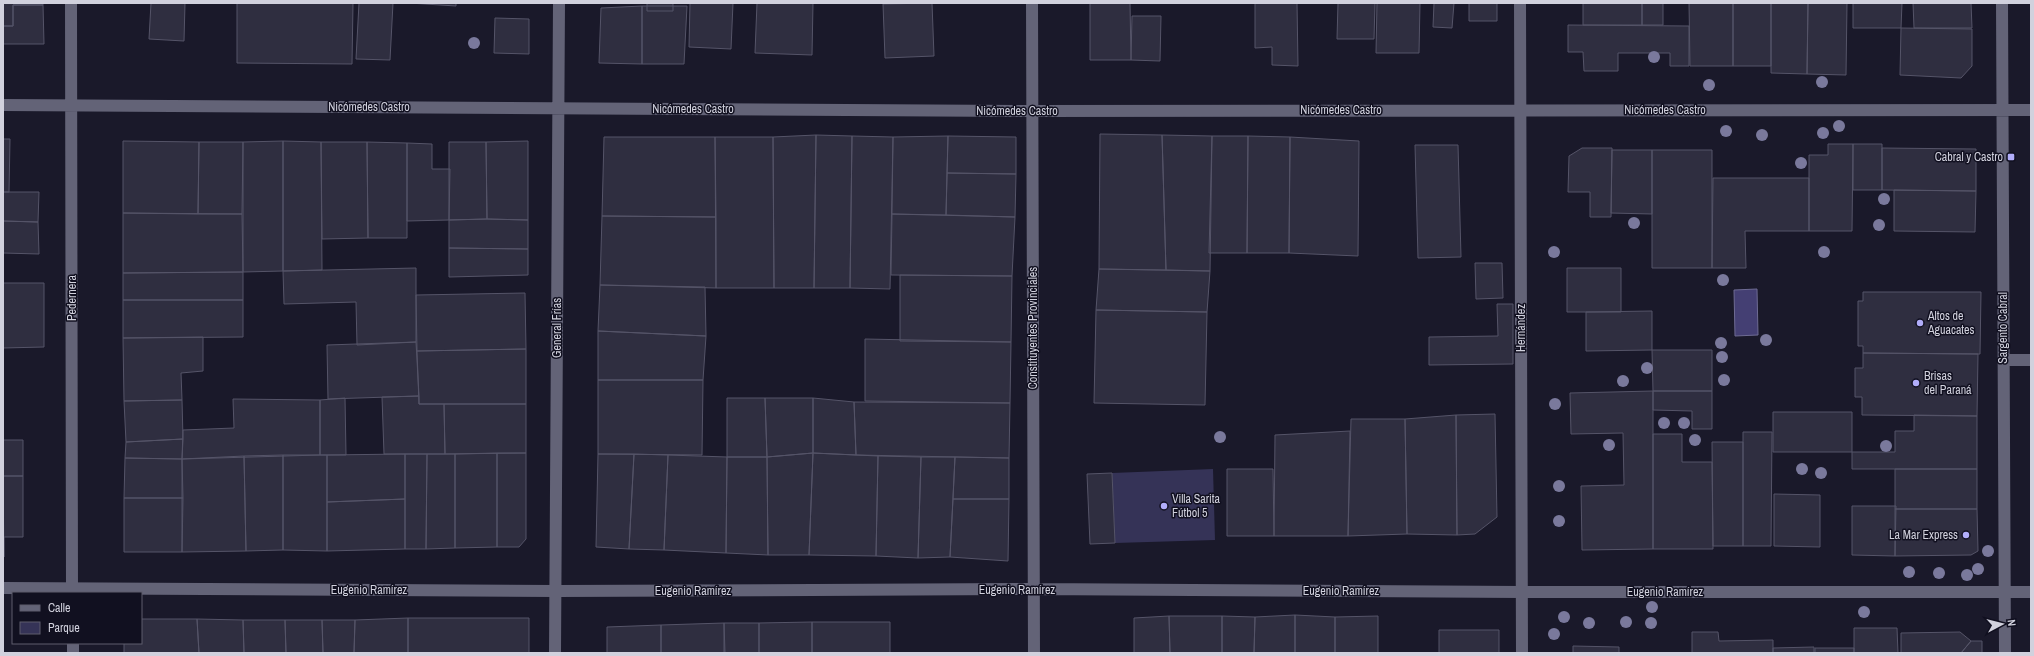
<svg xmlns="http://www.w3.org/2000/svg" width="2034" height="656" viewBox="0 0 2034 656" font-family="'Archivo Narrow',sans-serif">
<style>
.green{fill:#353357}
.water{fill:#443f73;stroke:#6e6b93}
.building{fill:#2f2e40;stroke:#555468}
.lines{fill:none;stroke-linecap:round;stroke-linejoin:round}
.minor{stroke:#636377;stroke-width:12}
.tree{fill:#7a799c}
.poi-dot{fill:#b1adfa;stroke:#111020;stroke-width:1.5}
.labels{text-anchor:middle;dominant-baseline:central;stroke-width:3;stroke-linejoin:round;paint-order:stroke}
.street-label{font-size:12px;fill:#d1d1dd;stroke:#111020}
.poi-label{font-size:12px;fill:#d1d1dd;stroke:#111020;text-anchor:start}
</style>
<rect width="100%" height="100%" fill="#1a192a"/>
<path class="green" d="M1213,469L1215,540L1115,543L1112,473Z"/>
<path class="water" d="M1757,289L1758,335L1735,336L1734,290Z"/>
<path class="building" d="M3,3H43V5H13V26H3Z
M151,3H185L184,41L149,39Z
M237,3H353L352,64L237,63Z
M359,3H393L390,60L356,59Z
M409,3H456V6Z
M647,3H673V11H647Z
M690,3H733L731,49L689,47Z
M757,3H813L812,55L755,53Z
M932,3L934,56L885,58L883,4Z
M1090,3H1130L1131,60H1090Z
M1255,3H1297L1298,66L1272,65V47L1255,48Z
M1338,3H1375L1374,39H1337Z
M1377,3H1420L1419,53H1376Z
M1434,3H1454L1452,28L1433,27Z
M1469,3H1497V21H1469Z
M1583,3H1642V25H1583Z
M1642,3H1663V25H1642Z
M1689,3H1733V66H1690Z
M1733,3H1771V66H1733Z
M1771,3H1808L1807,74L1771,73Z
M1808,3H1847L1846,75L1807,74Z
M1853,3H1902L1901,28H1853Z
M1913,3H1971L1972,28H1914Z
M13,5H43L44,44H3V26H13Z
M642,6V64L599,63L601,8Z
M642,6H687L684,64H642Z
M1132,16H1161L1160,61L1131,60Z
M495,18L529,19V54L494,53Z
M1568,25L1689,26V66H1670V53H1618V71H1584L1583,52H1568Z
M1901,28L1972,29V66L1961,78L1900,75Z
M1100,134L1162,135L1166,270L1099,269Z
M816,135L814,288H774L773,137Z
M816,135L852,136L850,288H814Z
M1162,135L1212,136L1210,271L1166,270Z
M852,136L893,137L890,289L850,288Z
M948,136L946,215L892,214L893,137Z
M948,136L1016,137V174L947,173Z
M1212,136H1248L1247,253H1209Z
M1248,136L1290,137L1289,253H1247Z
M604,137H715L716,217L602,216Z
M715,137H773L774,288H716Z
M1290,137L1359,141L1358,256L1289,253Z
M3,139H10L9,192H3Z
M123,141L199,142L198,214L123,213Z
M283,141V271L243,272V142Z
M283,141L321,142L322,270L283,271Z
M528,141V220L487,219L486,142Z
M199,142H243L242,214H198Z
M321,142H367L368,238L322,239Z
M367,142L407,143V238H368Z
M449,142H486L487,219L449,220Z
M407,143L432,144V169H450L449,220L407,221Z
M1828,144H1853L1852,231H1809V155H1828Z
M1853,144H1882V190H1853Z
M1415,145H1458L1461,257L1418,258Z
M1582,148H1612L1611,217H1590V192H1568L1569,156Z
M1882,148L1976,149V191L1882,190Z
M1612,150H1652V214L1611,213Z
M1652,150H1712V268H1652Z
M947,173L1016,174L1015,217L946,215Z
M1713,178H1809V231H1745L1746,268H1712Z
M1894,190L1976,191L1975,232L1894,231Z
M3,192H39L38,222L3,221Z
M123,213L242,214L243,272L123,273Z
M892,214L1015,217L1012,276L891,275Z
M602,216L716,217V288L600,285Z
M487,219L528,220V249L449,248V220Z
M3,221L38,222L39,254L3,253Z
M449,248L528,249V275L449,277Z
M1475,263H1502L1503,298L1476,299Z
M416,268V342L357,345L356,302L284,304L283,271Z
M1567,268H1621V312H1567Z
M1099,269L1210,271L1207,312L1096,310Z
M243,272V300H123V273Z
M900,275L1012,276L1011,342L900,341Z
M3,283H44V347L3,348Z
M600,285L705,287L706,336L598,331Z
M1863,292H1981L1980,354L1863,353V346H1858V301H1863Z
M525,293L526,349L417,351L416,295Z
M123,300H243V337L123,338Z
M1497,304H1513V364L1429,365V337L1498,336Z
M1096,310L1207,312L1205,405L1094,403Z
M1652,311V350L1586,351V312Z
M598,331L706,336L703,380H598Z
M203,337V371L181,373L182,400L124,401L123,338Z
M865,339L1011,342L1010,403L865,401Z
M416,342L419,396L328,399L327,345Z
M526,349V404H419L417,351Z
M1652,350H1712V391H1653Z
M1863,353L1978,354L1977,416L1862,415V397H1855V368H1863Z
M598,380H703L702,455L598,454Z
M1653,391H1712V429H1692V411L1653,410Z
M1653,391V549L1582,550L1581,486L1624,485L1623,433L1571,434L1570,393Z
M419,396V404H444L445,454H384L382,397Z
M345,398L346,455H320V400Z
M727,398H765L767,457H727Z
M765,398H813V453L767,457Z
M813,398L854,402L856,455L813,453Z
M233,399L320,400V455L182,459L183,430L234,428Z
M182,400L183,439L126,442L124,401Z
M854,402L1010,403L1009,458L856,455Z
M444,404H526V453L445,454Z
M1773,412H1852V452H1773Z
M1495,414L1497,517L1475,534L1457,535L1456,415Z
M1456,415L1457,535L1407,534L1405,419Z
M1914,415L1977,416V469H1852V452H1895V431H1914Z
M1351,419H1405L1407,534L1348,536Z
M1350,431L1348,536H1274L1275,435Z
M1743,432H1772L1771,546H1743Z
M1653,434H1682V462H1712L1713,549H1653Z
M183,439L182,459L125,458L126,442Z
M3,440H23V476H3Z
M1712,442H1743V546H1713Z
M497,453V547L455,548V454Z
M497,453H526V539L519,547H497Z
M813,453L809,555H768L767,457Z
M813,453L878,456L876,556L809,555Z
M405,454V499L327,502V455Z
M405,454H427L426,549H405Z
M427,454H455V548L426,549Z
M598,454H634L629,549L596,547Z
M634,454L668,455L664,550L629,549Z
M283,455V550L246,551L244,456Z
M283,455H327V551L283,550Z
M668,455L727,457L726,553L664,550Z
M244,456L246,551L182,552V459Z
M878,456L921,457L918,558L876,556Z
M727,457H767L768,555L726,553Z
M921,457H955L950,557L918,558Z
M955,457L1009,458V499H953Z
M125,458L182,459L183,498H124Z
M1227,469H1273L1274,536H1227Z
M1895,469H1977V509H1895Z
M1112,473L1115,543L1090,544L1087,474Z
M3,476H23V537H4V557Z
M1774,494L1820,495V547L1774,546Z
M124,498H183L182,552H124Z
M405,499V549L327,551V502Z
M953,499H1009L1008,561L950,557Z
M1852,506H1896L1895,556L1852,555Z
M1895,509H1977L1978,551L1971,555L1895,556Z
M1295,615V653H1254L1255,617Z
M1295,615L1335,617V653H1295Z
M1169,616L1170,653H1134V618Z
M1169,616H1222V653H1170Z
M1222,616L1255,617L1254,653H1222Z
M1378,616V653H1335V617Z
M408,618H529V653H408Z
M408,618V653H354L355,620Z
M141,619H197L199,653H124V643H141Z
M197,619L243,620L244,653H199Z
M243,620H285L286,653H244Z
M285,620H322L323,653H286Z
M322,620H355L354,653H323Z
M812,622H890V653H812Z
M812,622V653H759V623Z
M724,623L725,653H661V625Z
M724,623H759V653H724Z
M661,625V653H607V627Z
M1854,628H1897L1898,653H1854Z
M1439,630H1499V653H1439Z
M1692,632H1718L1719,641L1773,640V653H1692Z
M1960,632L1971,641L1961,653H1901V633Z
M1971,641H1982V653H1961Z
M1573,646L1619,647V653H1573Z
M1814,647V653H1773V648Z
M1815,648H1854V653H1815Z"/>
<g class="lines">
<path class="minor" d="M71,3L72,593
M1032,3L1034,653
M1520,3L1522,653
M2002,3L2005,653
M3,105L1032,111L2031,110
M2004,360H2031
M3,588L556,591L1034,589L1522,592H2031
M73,643V653
M555,653L559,3"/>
</g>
<g class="tree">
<circle cx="474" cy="43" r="6"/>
<circle cx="1654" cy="57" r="6"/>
<circle cx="1822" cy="82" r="6"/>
<circle cx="1709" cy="85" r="6"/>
<circle cx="1839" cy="126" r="6"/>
<circle cx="1726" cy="131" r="6"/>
<circle cx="1823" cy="133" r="6"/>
<circle cx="1762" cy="135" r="6"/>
<circle cx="1801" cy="163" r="6"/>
<circle cx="1884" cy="199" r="6"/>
<circle cx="1634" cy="223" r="6"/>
<circle cx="1879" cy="225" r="6"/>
<circle cx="1554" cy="252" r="6"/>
<circle cx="1824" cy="252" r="6"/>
<circle cx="1723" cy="280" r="6"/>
<circle cx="1766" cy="340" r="6"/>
<circle cx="1721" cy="343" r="6"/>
<circle cx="1722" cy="357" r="6"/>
<circle cx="1647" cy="368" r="6"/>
<circle cx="1724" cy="380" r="6"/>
<circle cx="1623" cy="381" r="6"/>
<circle cx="1555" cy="404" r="6"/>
<circle cx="1664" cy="423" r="6"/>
<circle cx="1684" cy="423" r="6"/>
<circle cx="1220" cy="437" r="6"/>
<circle cx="1695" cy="440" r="6"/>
<circle cx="1609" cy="445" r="6"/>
<circle cx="1886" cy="446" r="6"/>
<circle cx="1802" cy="469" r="6"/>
<circle cx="1821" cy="473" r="6"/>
<circle cx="1559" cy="486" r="6"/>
<circle cx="1559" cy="521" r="6"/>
<circle cx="1988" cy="551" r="6"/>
<circle cx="1978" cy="569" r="6"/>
<circle cx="1909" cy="572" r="6"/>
<circle cx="1939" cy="573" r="6"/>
<circle cx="1967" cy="575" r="6"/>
<circle cx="1652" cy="607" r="6"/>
<circle cx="1864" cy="612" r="6"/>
<circle cx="1564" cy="617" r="6"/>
<circle cx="1626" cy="622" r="6"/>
<circle cx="1589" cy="623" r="6"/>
<circle cx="1651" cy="623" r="6"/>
<circle cx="1554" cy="634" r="6"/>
</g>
<g class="poi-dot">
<rect x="2007" y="153" width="8" height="8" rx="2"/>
<circle cx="1920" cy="323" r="4"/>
<circle cx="1916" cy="383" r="4"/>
<circle cx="1164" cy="506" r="4"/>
<circle cx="1966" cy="535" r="4"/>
</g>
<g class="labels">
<g class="street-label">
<text x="369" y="107">Nicómedes Castro</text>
<text x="693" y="109">Nicómedes Castro</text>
<text x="1341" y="110">Nicómedes Castro</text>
<text x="1665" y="110">Nicómedes Castro</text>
<text x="1017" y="111">Nicómedes Castro</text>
<text transform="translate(72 298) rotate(-90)">Pedernera</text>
<text transform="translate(557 328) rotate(-90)">General Frías</text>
<text transform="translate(1033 328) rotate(-90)">Constituyentes Provinciales</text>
<text transform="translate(1521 328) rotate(-90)">Hernández</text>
<text transform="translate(2003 328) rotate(-90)">Sargento Cabral</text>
<text x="369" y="590">Eugenio Ramírez</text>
<text x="1017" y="590">Eugenio Ramírez</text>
<text x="693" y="591">Eugenio Ramírez</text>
<text x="1341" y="591">Eugenio Ramírez</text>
<text x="1665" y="592">Eugenio Ramírez</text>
</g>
<g class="poi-label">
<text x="2003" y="157" text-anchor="end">Cabral y Castro</text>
<text x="1928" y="316">Altos de<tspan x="1928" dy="14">Aguacates</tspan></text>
<text x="1924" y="376">Brisas<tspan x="1924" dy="14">del Paraná</tspan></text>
<text x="1172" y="499">Villa Sarita<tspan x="1172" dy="14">Fútbol 5</tspan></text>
<text x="1958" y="535" text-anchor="end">La Mar Express</text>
</g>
</g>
<rect width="2034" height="656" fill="none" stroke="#d1d1dd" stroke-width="8"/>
<rect x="12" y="592" width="130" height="52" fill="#111020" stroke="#5e5d6c"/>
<rect x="20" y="605" width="20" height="6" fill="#636377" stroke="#5e5d6c"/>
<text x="48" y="612" font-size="12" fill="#d1d1dd">Calle</text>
<rect x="20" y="622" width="20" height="12" fill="#353357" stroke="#5e5d6c"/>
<text x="48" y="632" font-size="12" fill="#d1d1dd">Parque</text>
<g transform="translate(2002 624) rotate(83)" stroke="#111020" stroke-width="3" paint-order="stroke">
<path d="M0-3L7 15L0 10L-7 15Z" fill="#d1d1dd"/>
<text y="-6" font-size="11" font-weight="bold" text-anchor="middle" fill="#d1d1dd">N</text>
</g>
</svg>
